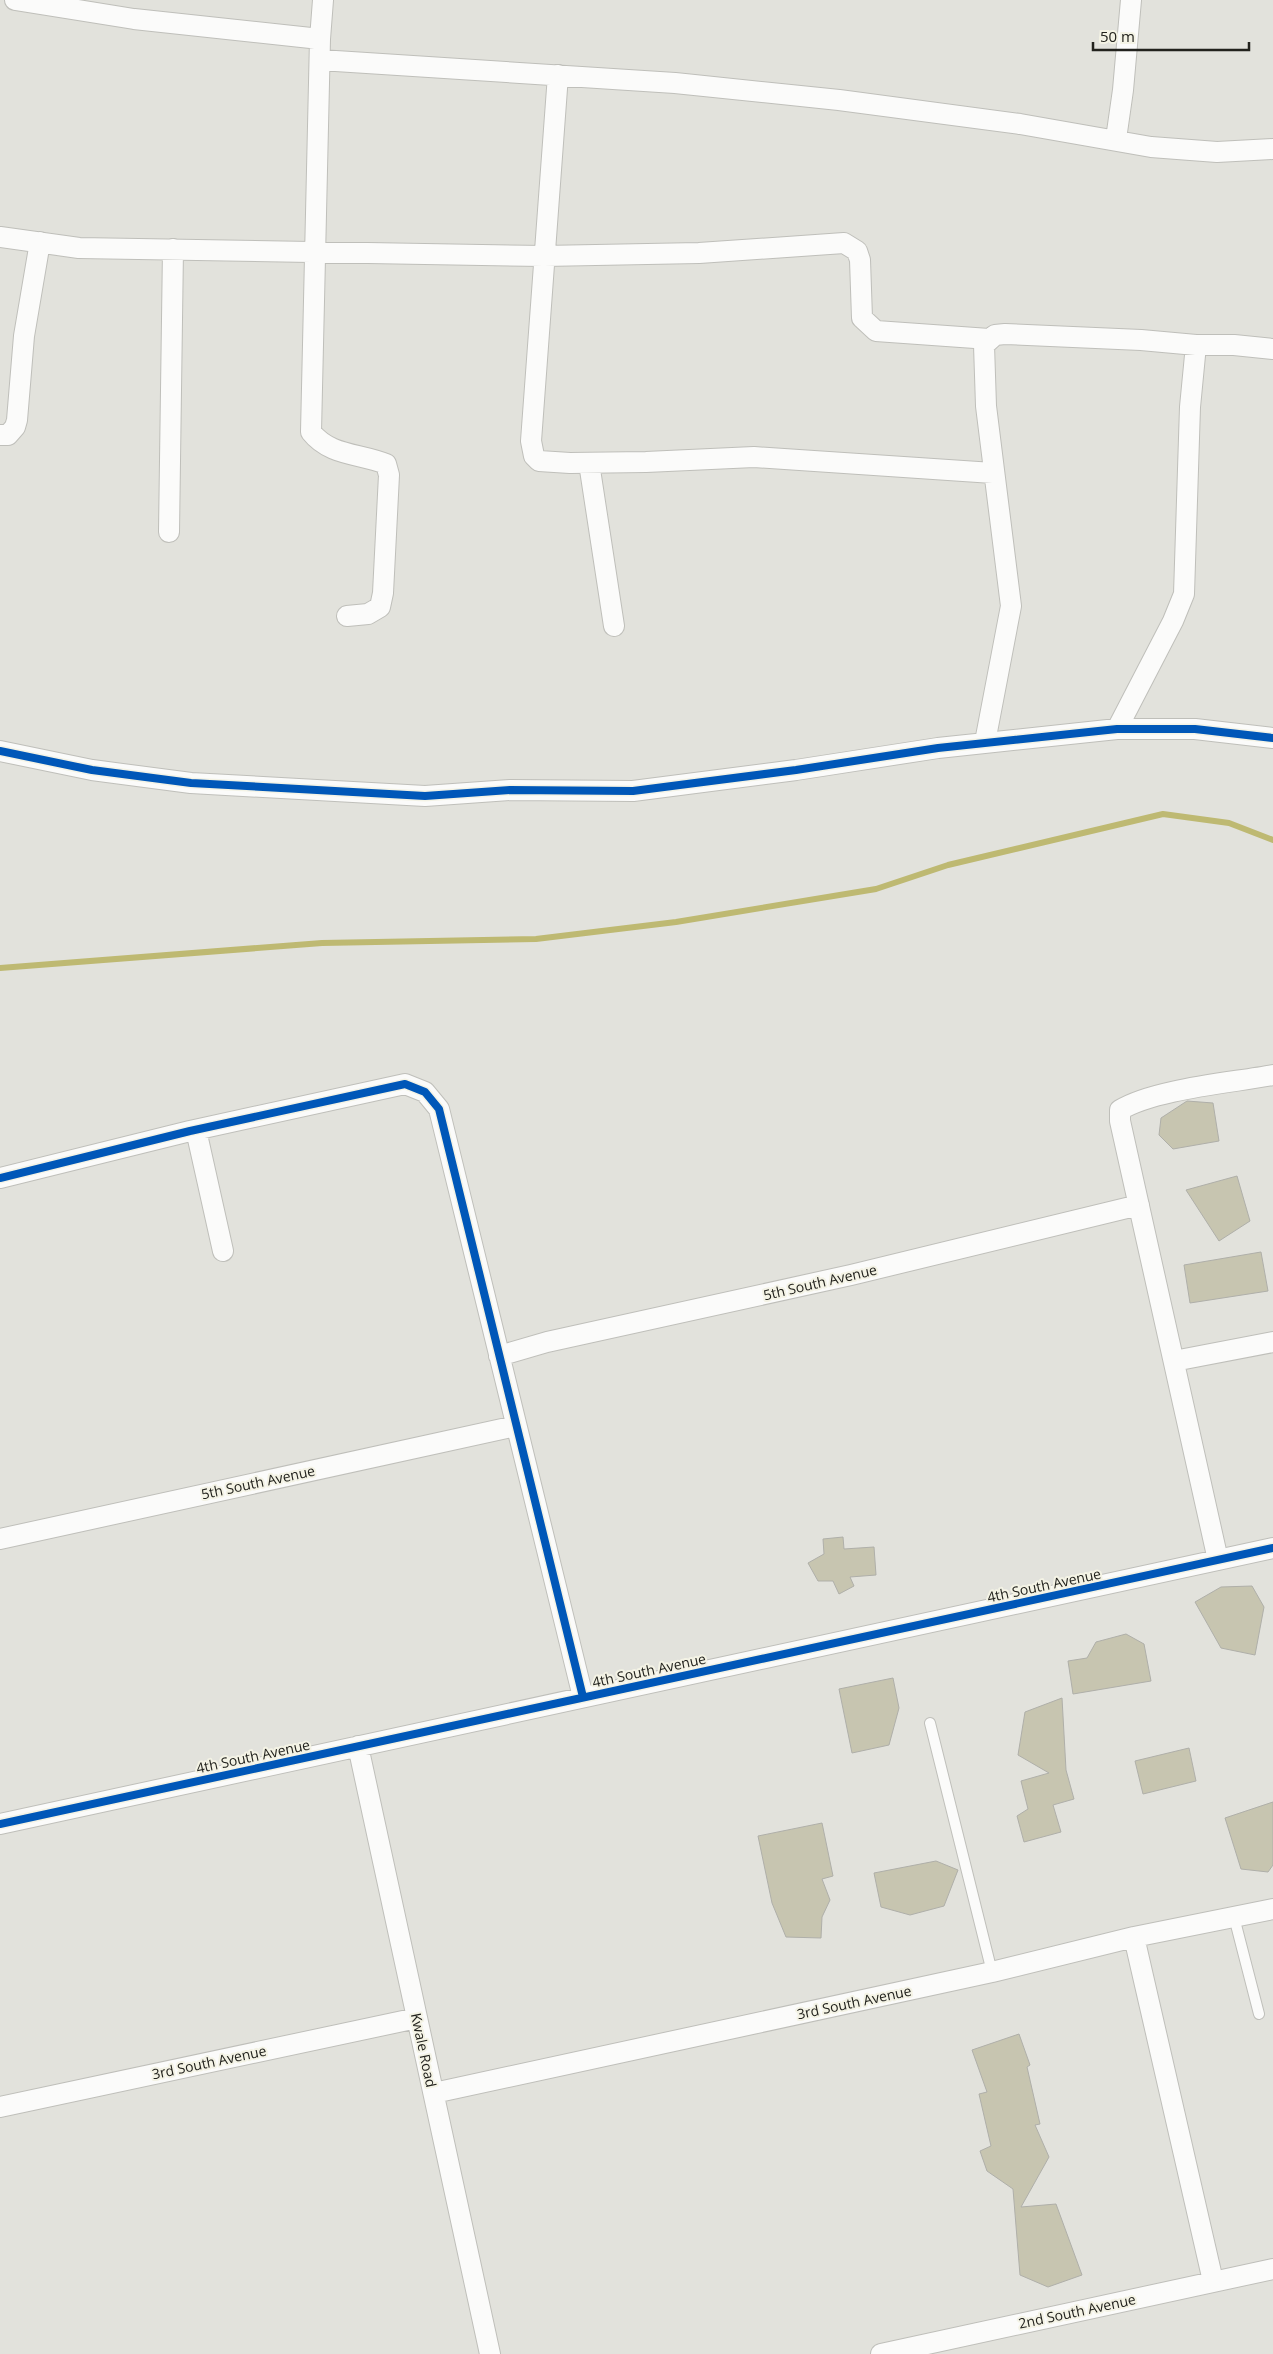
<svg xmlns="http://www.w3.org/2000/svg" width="1273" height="2354" viewBox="0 0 1273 2354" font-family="'Open Sans',sans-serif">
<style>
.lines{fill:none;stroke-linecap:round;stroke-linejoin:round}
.stream{stroke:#beb972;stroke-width:6}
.building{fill:#c7c5b0;stroke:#afafa9}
.lane-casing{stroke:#bfbfba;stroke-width:12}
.street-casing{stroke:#bfbfba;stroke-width:22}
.lane{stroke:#fbfbfa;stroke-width:10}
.street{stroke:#fbfbfa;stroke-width:20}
.cycleway-casing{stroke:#f4f3e5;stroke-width:11}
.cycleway{stroke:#0057b8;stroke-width:8}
.labels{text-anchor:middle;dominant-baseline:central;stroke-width:4;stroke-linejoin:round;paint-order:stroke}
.street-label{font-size:14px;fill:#22221d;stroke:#f4f3e5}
</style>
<rect width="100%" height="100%" fill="#e2e2dc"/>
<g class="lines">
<path class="stream" d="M0,968L322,943L536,939L676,922L876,889L948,865L1163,814L1229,823L1273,840"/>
</g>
<path class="building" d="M1187,1101L1213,1103L1219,1141L1173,1149L1159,1135L1161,1118Z
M1237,1176L1250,1221L1219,1241L1186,1190Z
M1261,1252L1268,1291L1190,1303L1184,1265Z
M843,1537L844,1549L874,1547L876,1575L850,1577L854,1586L839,1594L833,1581H818L808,1563L824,1554L823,1539Z
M1252,1586L1264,1607L1255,1655L1221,1648L1195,1602L1221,1587Z
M1126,1634L1144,1644L1151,1681L1073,1694L1068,1661L1087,1658L1096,1642Z
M893,1678L899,1708L889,1745L852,1753L839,1689Z
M1062,1698L1066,1770L1074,1799L1053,1805L1061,1832L1024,1842L1017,1816L1028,1809L1021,1781L1049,1773L1018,1755L1025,1712Z
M1189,1748L1196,1781L1143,1794L1135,1761Z
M1273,1802V1865L1268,1872L1241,1869L1225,1818Z
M822,1823L833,1876L822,1879L830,1900L822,1917L821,1938L786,1937L772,1903L758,1836Z
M936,1861L958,1870L944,1906L910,1915L881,1907L874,1873Z
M1019,2034L1030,2065L1027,2067L1040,2124L1035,2125L1049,2157L1021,2207L1056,2204L1082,2275L1048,2287L1020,2275L1013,2189L987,2171L980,2151L991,2146L979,2094L987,2092L972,2050Z"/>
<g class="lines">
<defs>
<path id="lane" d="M930,1723L992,1972
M1234,1917L1259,2014"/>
<path id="street" d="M15,0L134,19L320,39
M323,0L320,39L311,432C330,456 359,453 386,464L389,475L383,593L380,607L368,614L347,616
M320,60L675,83L839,100L1020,124L1151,147L1217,152L1273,149
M558,75L531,441L534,456L539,461L570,463L646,462L754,457L993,473
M1116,139L1123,90L1131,0
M0,237L79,248L544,256L699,253L844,243L857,251L860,260L862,318L876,331L989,339
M0,435H8L15,427L17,420L24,336L40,242
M589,463L614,626
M169,532L173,249
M1117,729L1173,621L1184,594L1190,407L1196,345
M985,742L1011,606L986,406L984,345L995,335L1005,334L1141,340L1196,345H1234L1273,349
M0,751L92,770L191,783L425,796L510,790L633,791L796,770L938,748L1117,729H1195L1273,738
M196,1130L223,1251
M0,1178L190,1131L405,1084L425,1092L439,1109L583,1697
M499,1356L547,1342L851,1275L1139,1205
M1174,1361L1273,1342
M0,1539L516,1426
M1218,1560L1120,1121V1110C1155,1089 1230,1083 1273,1075
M358,1746L490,2354
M0,1824L1273,1548
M1134,1937L1213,2281
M434,2093L992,1972L1134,1937L1273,1909
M0,2107L417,2018
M881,2354L1273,2269"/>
</defs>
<use href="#lane" class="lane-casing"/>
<use href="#street" class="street-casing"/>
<use href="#lane" class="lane"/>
<use href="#street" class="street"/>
<defs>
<path id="cycleway" d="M0,751L92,770L191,783L425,796L510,790L633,791L796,770L938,748L1117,729H1195L1273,738
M0,1178L190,1131L405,1084L425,1092L439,1109L583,1697
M0,1824L1273,1548"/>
</defs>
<use href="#cycleway" class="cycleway-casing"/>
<use href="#cycleway" class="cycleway"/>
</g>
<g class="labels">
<g class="street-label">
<text transform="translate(820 1282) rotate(-13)">5th South Avenue</text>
<text transform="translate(258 1482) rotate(-12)">5th South Avenue</text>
<text transform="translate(1044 1585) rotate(-12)">4th South Avenue</text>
<text transform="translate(649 1670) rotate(-12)">4th South Avenue</text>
<text transform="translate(253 1756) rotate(-12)">4th South Avenue</text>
<text transform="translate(854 2002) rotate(-12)">3rd South Avenue</text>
<text transform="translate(424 2050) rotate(78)">Kwale Road</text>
<text transform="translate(209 2062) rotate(-12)">3rd South Avenue</text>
<text transform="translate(1077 2311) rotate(-12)">2nd South Avenue</text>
</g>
</g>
<path d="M1093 42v8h156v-8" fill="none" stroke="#22221d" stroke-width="2.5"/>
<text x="1100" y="42" font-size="15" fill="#22221d" stroke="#f4f3e5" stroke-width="4" paint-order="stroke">50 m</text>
</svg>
